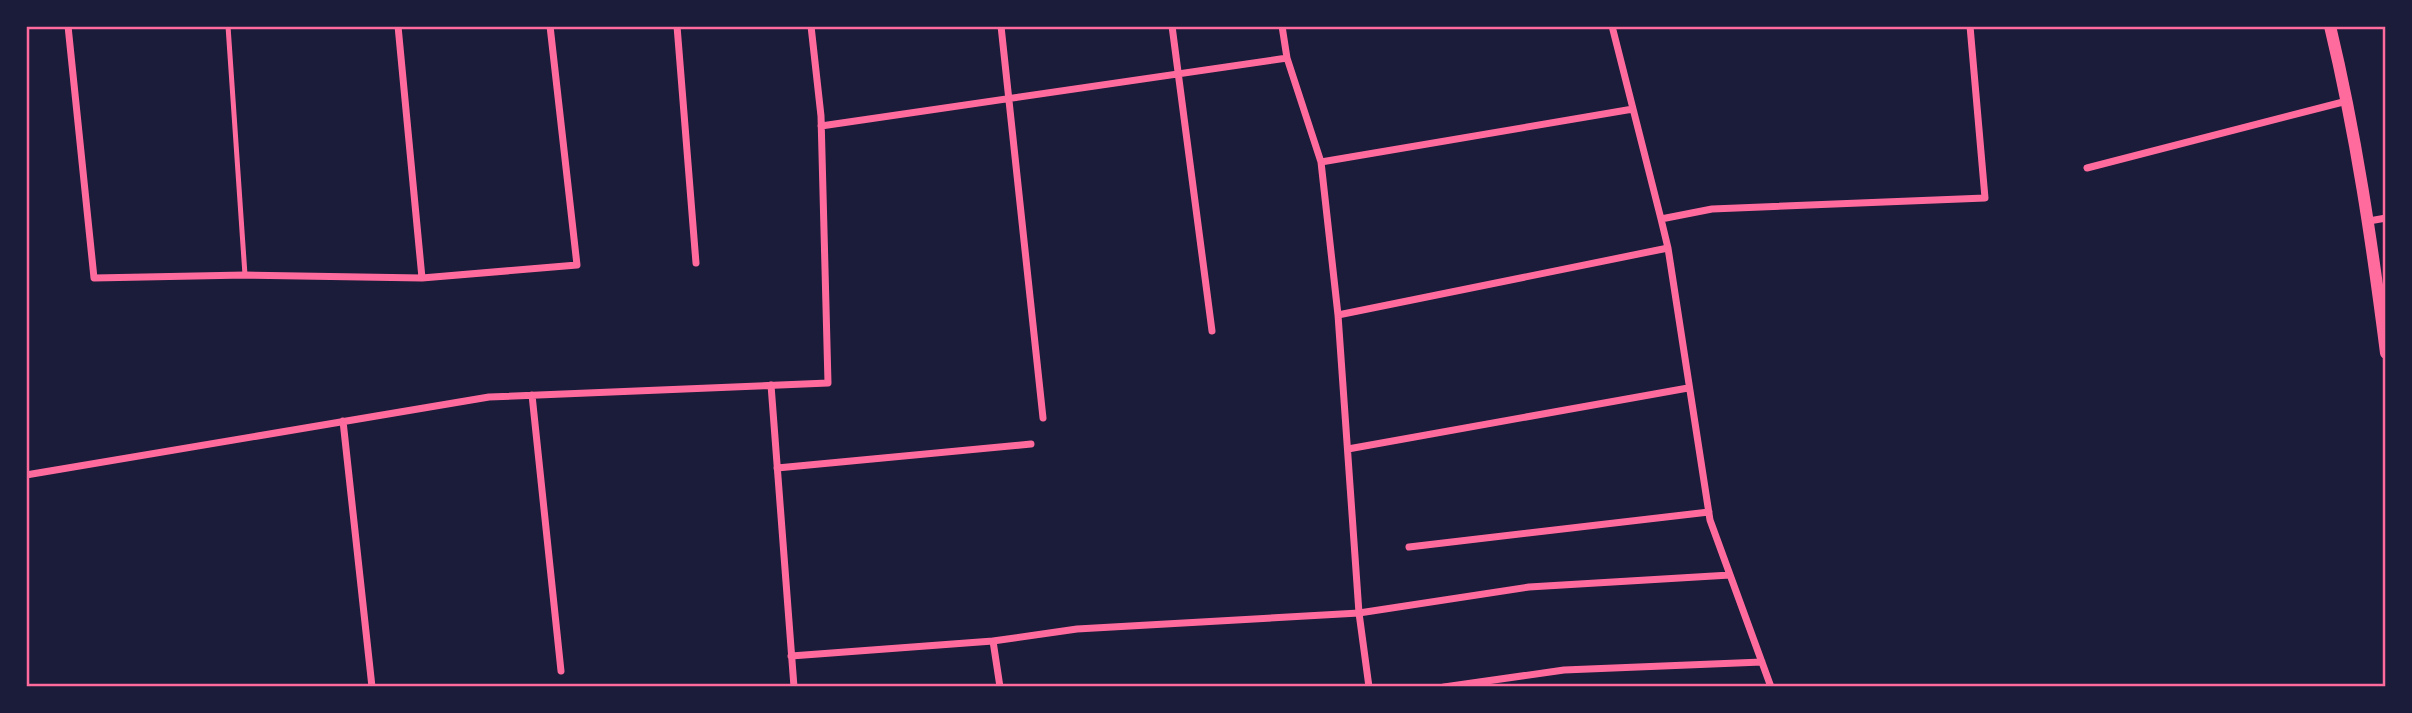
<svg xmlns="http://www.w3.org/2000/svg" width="2412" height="713" viewBox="0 0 2412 713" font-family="Lora,serif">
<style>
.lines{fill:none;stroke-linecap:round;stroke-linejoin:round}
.service{stroke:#ff6b9d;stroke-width:5}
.minor{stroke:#ff6b9d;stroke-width:7}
.tertiary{stroke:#ff6b9d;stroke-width:12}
.neatline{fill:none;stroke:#ff6b9d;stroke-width:2.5}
</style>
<rect width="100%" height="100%" fill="#1b1b3a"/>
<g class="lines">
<path class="service" d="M228,26L245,275"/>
<path class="minor" d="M68,26L94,278L245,275L422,278L577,265L550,26
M398,26L422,278
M677,26L696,263
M1001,26L1043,418
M1172,26L1212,331
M1282,26L1287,58L1321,162L1338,315L1359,613L1369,687
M1612,26L1661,219
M821,126L1287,58
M1321,162L1633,109
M2087,168L2347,101
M2369,221L2386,218
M1668,248L1710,520L1771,687
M1338,315L1668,248L1661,219L1712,209L1985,198L1970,26
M771,385L794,687
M532,395L561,671
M343,421L372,687
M1348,449L1688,388
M777,468L1031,444
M26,475L489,397L828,383L821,116L811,26
M1409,547L1709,512
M993,641L1000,687
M791,656L993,641L1077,629L1359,613L1529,587L1730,575
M1444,687L1564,670L1762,662"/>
<path class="tertiary" d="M2330,26C2356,134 2372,243 2386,353"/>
</g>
<rect width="2412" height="713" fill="none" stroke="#1b1b3a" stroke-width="56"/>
<rect x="28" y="28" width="2356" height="657" class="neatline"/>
</svg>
